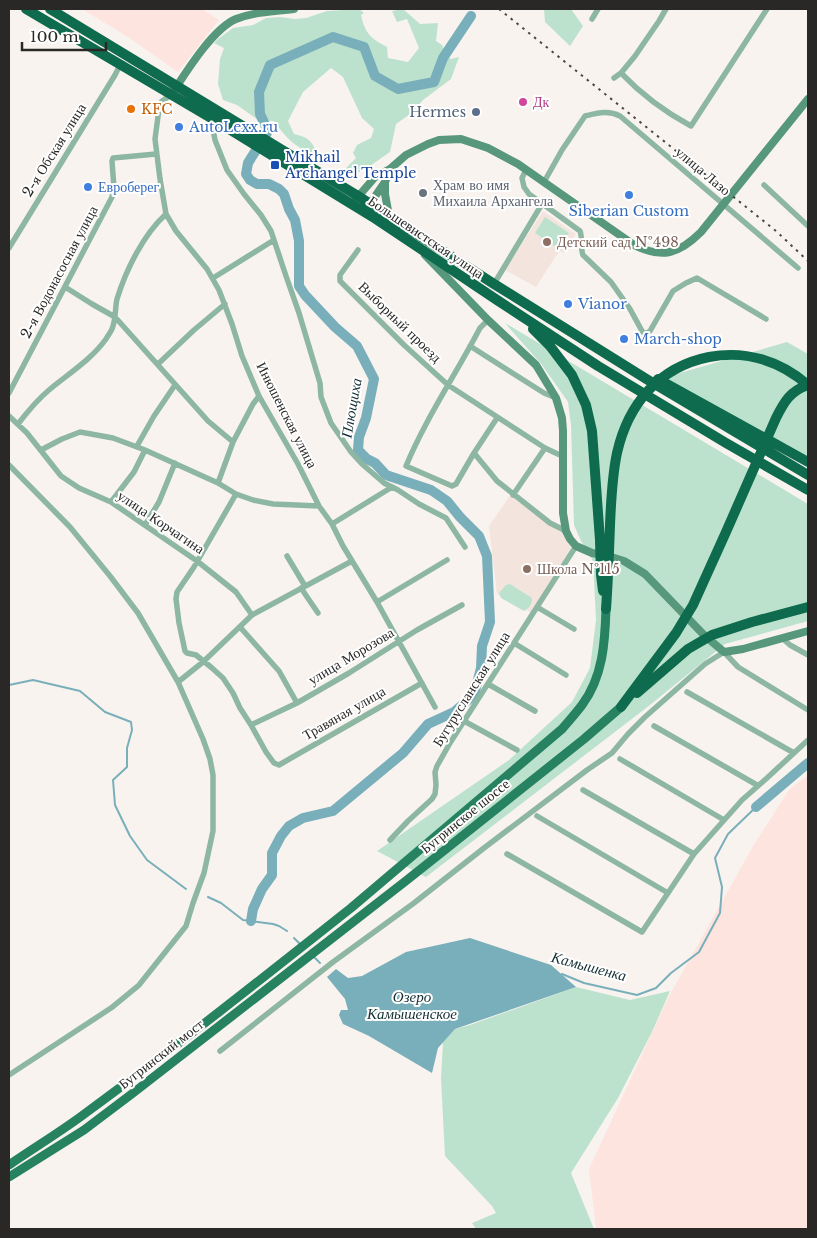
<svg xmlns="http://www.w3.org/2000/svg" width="817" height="1238" viewBox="0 0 817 1238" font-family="'Libre Baskerville',serif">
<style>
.industrial{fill:#fee4de}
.built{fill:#f3e5dd}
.green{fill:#bce2ce}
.water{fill:#79afba}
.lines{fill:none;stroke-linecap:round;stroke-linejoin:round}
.stream{stroke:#79afba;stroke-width:2}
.river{stroke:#79afba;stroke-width:10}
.street{stroke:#8db7a3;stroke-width:5.5}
.secondary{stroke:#57987c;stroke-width:8}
.primary{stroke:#268261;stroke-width:9}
.highway{stroke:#0f6b4d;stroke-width:10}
.rail{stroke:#494744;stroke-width:2;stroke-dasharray:2.5 5;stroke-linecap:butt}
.hotel-dot{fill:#d1479c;stroke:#fff;stroke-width:2}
.food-dot{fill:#e8710a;stroke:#fff;stroke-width:2}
.service-dot{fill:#5c6f8a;stroke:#fff;stroke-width:2}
.shop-dot{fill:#3f7fe0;stroke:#fff;stroke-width:2}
.transit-dot{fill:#1a4fb4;stroke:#fff;stroke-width:2}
.worship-dot{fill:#6b7280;stroke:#fff;stroke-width:2}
.education-dot{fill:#8d6e63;stroke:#fff;stroke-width:2}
.labels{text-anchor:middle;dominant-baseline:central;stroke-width:4;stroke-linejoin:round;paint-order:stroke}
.hotel-label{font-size:14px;fill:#b23c85;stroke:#fff;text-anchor:start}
.food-label{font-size:14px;fill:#c56008;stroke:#fff;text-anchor:start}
.service-label{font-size:14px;fill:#4e5e75;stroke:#fff;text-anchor:end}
.shop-label{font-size:14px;fill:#366cbe;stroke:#fff;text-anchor:start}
.street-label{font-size:14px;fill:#2a2826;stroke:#fff}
.transit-label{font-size:14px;fill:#164399;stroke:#fff;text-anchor:start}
.worship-label{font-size:14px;fill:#5b616d;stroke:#fff;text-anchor:start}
.education-label{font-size:14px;fill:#785e54;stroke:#fff;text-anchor:start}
.water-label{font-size:15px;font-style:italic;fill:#122e33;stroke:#fff}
</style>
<rect width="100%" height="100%" fill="#f9f3ef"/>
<path class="industrial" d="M82,9H206L205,11L219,20L178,72L128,37Z
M808,775V1229H596L589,1169L668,998L753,846L789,790Z"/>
<path class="built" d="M543,211L576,234L564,253L560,251L556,256L536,287L505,270Z
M511,494L570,536L572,545L535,615L497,594L489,526Z"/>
<path class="green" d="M359,9L364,13L361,15C365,33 370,38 387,47L388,58L408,62L419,48L407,19L397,22L392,11L403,9L420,24L438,23L436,41L442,45L447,57L451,59L459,57L451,79L423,100L413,112L396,124L390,152L367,168L359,172L345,173L347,167L356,158L353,153L357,145L371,138L374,129L362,118L343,77L331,68L303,92L288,121L294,134C305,137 310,138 315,149L313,155C293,145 287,139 274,121L258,120L237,105L223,100L218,84L220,59L224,48L214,43L218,39L233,28L253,25L266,18L280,17L295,19L306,18L327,11Z
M544,9H571L583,26L570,46L545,22Z
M545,217L569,233L559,249L535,233Z
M505,323L808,504V621L725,644L650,705L426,877L377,851L509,760L572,702L590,668L596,620L593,561L581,541L574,525L571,425L568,402L542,365Z
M787,342L808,354V466L659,379Z
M510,584L532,598C532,605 529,608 524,611L501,598L499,593L506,585Z
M576,987L630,1000L670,991L652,1032L618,1098L571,1173L594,1229H476L472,1223L496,1213L492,1206L445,1156L441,1079L443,1042L455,1029L470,1025Z"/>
<path class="water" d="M470,938L551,965L576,987L455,1029L438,1048L432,1073L369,1036L343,1024L339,1015L341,1010H348L345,999L327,977L336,969L348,978L362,976L406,952Z"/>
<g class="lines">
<path class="stream" d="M9,685L33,680L80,691L105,712L131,722L132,730L127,748V767L113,780L115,805L130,836L147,860L186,889
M208,897L221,903L243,920L273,924L279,926L287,931
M294,938L300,944
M313,956L320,963
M562,974L584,983L637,995L656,988L671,973L699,952L720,913L722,887L715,858L728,834L756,807"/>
<path class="river" d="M756,807L808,763
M251,921L253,909L262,889L272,875V853L281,836L289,826L303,818L333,811L403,753L428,724L454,712L474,695L481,668L482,646L490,622L487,556L479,536L460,517L447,501L431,490L386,475L375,463L367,459L358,450L359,437L366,418L374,379L357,346L335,327L305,295L299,286V241L295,220L289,209L284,194L279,189L269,184H257L250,180L246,174L248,163L268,131L260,114L259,92L270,65L333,37L364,47L375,76L398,89L434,82L443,58L471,16"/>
<path class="street" d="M592,19L598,9
M621,73C642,95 665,112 691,126L767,9
M614,78L621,73L635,56L659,21L666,9
M171,95L162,101L159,109L155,139L160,179L166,214L176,231L207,269L219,290L232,324L242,356L259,396L298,464L319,506L332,524L343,546L377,602L435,707
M211,118L215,140L227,170L244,194L261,215L271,231L286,276L299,313L320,383L321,397L331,423L351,452L362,464L384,483L398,490L419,504L446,518L465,547
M526,170L522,178L524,187L529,194L580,231C583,239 580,247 583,255L611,282L630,309L642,331L644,333H647L650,331L673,291L686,283L697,278L766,319
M544,182L562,150L585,116C598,113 608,110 620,116L798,268
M764,185L808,226
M9,248L115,75L121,63
M358,250L340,275V281L404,345L448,385L545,448L562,456
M213,278L274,240
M494,284L542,204
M65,287L92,304L115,317L208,421L233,442L253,404L259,396
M488,320L480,328C456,374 426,418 406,466L452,486L456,484L474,453L497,418
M470,346L544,393L556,398
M158,364L194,330L225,304
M9,393L112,197L114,188L112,161L113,158L156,154
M9,416L27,433L61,476L79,488L111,502L197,561L236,592L252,615
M18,424C28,411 37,400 49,390C68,374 91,360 106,339C108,335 112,331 113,326C116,317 115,308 117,299C126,270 143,235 166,214
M137,446L154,416L175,385
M41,450L62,439L80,432L113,438L145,450L218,483L236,494L253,500L273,504L319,506
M474,453L497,481L550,523L566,531
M9,465L70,527L110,576L138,613L178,682L203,739L210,759L213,775V831L204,873L193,903L186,926L139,985L111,1008L9,1075
M218,483L233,442
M236,494L194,567L177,592L176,599L179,623L185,651L187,653L196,655L212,668L223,678L233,693L240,708L251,725L266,752L274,763L279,765L422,683
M513,495L545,448
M111,502L134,472L145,450
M332,524L392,487
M145,525L159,502L175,463
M287,556L305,586
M301,588L318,613
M377,602L447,560
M537,607L574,629
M240,627L279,671L297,703
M782,638L790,645L808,655
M514,643L566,675
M178,682L203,662L252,615L352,561
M488,684L535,711
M687,692L794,753
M464,721L517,750
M251,725L297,703L349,673L417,630L462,605
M654,726L757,785
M620,759L724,820
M583,790L694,854
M537,816L668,893
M390,840L408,821L432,799L435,794L436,785L435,772L437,766L450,743L576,546
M507,854L642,932L694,854L742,800L767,778L808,740
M220,1051L333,962L414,903L484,848L587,770L612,753L628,734L645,717L705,664L724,652L738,667L808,710"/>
<path class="secondary" d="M175,89C188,69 214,28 236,19C254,12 275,11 294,9
M385,183V194L389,216
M356,199L375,177L390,169L406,155L428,144L439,140L461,139L488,148L518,164L634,245C662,259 679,254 701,232L808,99
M367,208L385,182L390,169
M425,255L488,320L536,365L556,398L562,418L563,431V513L566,531L570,539L576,546L592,553L608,556L624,561L645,574L704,635L724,652L743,649L808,631"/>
<path class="primary" d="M9,1165C35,1147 62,1131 87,1112C177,1046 264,977 351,908L562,729C569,721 576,713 582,705C603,677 605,642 606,609
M9,1177L84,1130L133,1093L407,880L584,739L621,707"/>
<path class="highway" d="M26,9L211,118L376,219L497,300L598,366L726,443L808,490
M50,9L358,196L494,284L648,380L808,475
M533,329L550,346L572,375L586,405L592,431L600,540L601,575L603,591
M658,379L808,462
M606,609C608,581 609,553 610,525C611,501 612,476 617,453C628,404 659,367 709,357C746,350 780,361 808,385
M637,693L688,649L712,635L752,622L808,607
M621,707L676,633L693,605L726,532L776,418C784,402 790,391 808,385"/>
<path class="rail" d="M499,9L776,231L808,261"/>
</g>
<circle class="hotel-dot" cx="523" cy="102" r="5"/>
<circle class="food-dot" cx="131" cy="109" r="5"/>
<circle class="service-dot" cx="476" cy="112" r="5"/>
<g class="shop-dot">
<circle cx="179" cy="127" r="5"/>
<circle cx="88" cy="187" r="5"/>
<circle cx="629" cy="195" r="5"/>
<circle cx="568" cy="304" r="5"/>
<circle cx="624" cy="339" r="5"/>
</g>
<rect class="transit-dot" x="270" y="160" width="10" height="10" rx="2.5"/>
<circle class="worship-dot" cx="423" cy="193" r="5"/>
<g class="education-dot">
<circle cx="547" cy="242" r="5"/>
<circle cx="527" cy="569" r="5"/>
</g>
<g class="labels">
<g class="hotel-label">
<text x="533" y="102">Дк</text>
</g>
<g class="food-label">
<text x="141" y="109">KFC</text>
</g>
<g class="service-label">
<text x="466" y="112">Hermes</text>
</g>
<g class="shop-label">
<text x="189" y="127">AutoLexx.ru</text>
<text x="98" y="187">Евроберег</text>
<text x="629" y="211" text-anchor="middle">Siberian Custom</text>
<text x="578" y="304">Vianor</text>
<text x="634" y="339">March-shop</text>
</g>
<g class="street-label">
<text transform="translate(54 150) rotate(-58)">2-я Обская улица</text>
<text transform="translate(703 171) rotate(40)">улица Лазо</text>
<text transform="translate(426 237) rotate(34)">Большевистская улица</text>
<text transform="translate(59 272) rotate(-62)">2-я Водонасосная улица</text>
<text transform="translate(400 322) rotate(44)">Выборный проезд</text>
<text transform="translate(287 415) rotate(63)">Инюшенская улица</text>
<text transform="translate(161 522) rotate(34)">улица Корчагина</text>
<text transform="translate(351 656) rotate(-31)">улица Морозова</text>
<text transform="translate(471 689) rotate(-58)">Бугурусланская улица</text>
<text transform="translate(344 713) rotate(-30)">Травяная улица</text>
<text transform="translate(465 816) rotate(-39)">Бугринское шоссе</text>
<text transform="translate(161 1054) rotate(-38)">Бугринский мост</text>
</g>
<g class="transit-label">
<text x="285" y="157">Mikhail<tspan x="285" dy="16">Archangel Temple</tspan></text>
</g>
<g class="worship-label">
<text x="433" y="185">Храм во имя<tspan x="433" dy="16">Михаила Архангела</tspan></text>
</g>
<g class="education-label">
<text x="557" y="242">Детский сад №498</text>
<text x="537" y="569">Школа №115</text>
</g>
<g class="water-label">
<text transform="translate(351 408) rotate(-80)">Плющиха</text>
<text transform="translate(589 966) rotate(15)">Камышенка</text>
<text x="412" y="996">Озеро<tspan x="412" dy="17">Камышенское</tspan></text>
</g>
</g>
<rect width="817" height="1238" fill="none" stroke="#2a2826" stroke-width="20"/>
<path d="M22 42v8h84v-8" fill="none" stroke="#2a2826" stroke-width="2.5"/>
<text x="30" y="42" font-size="15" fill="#2a2826" stroke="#ffffff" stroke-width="4" paint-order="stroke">100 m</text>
</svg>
